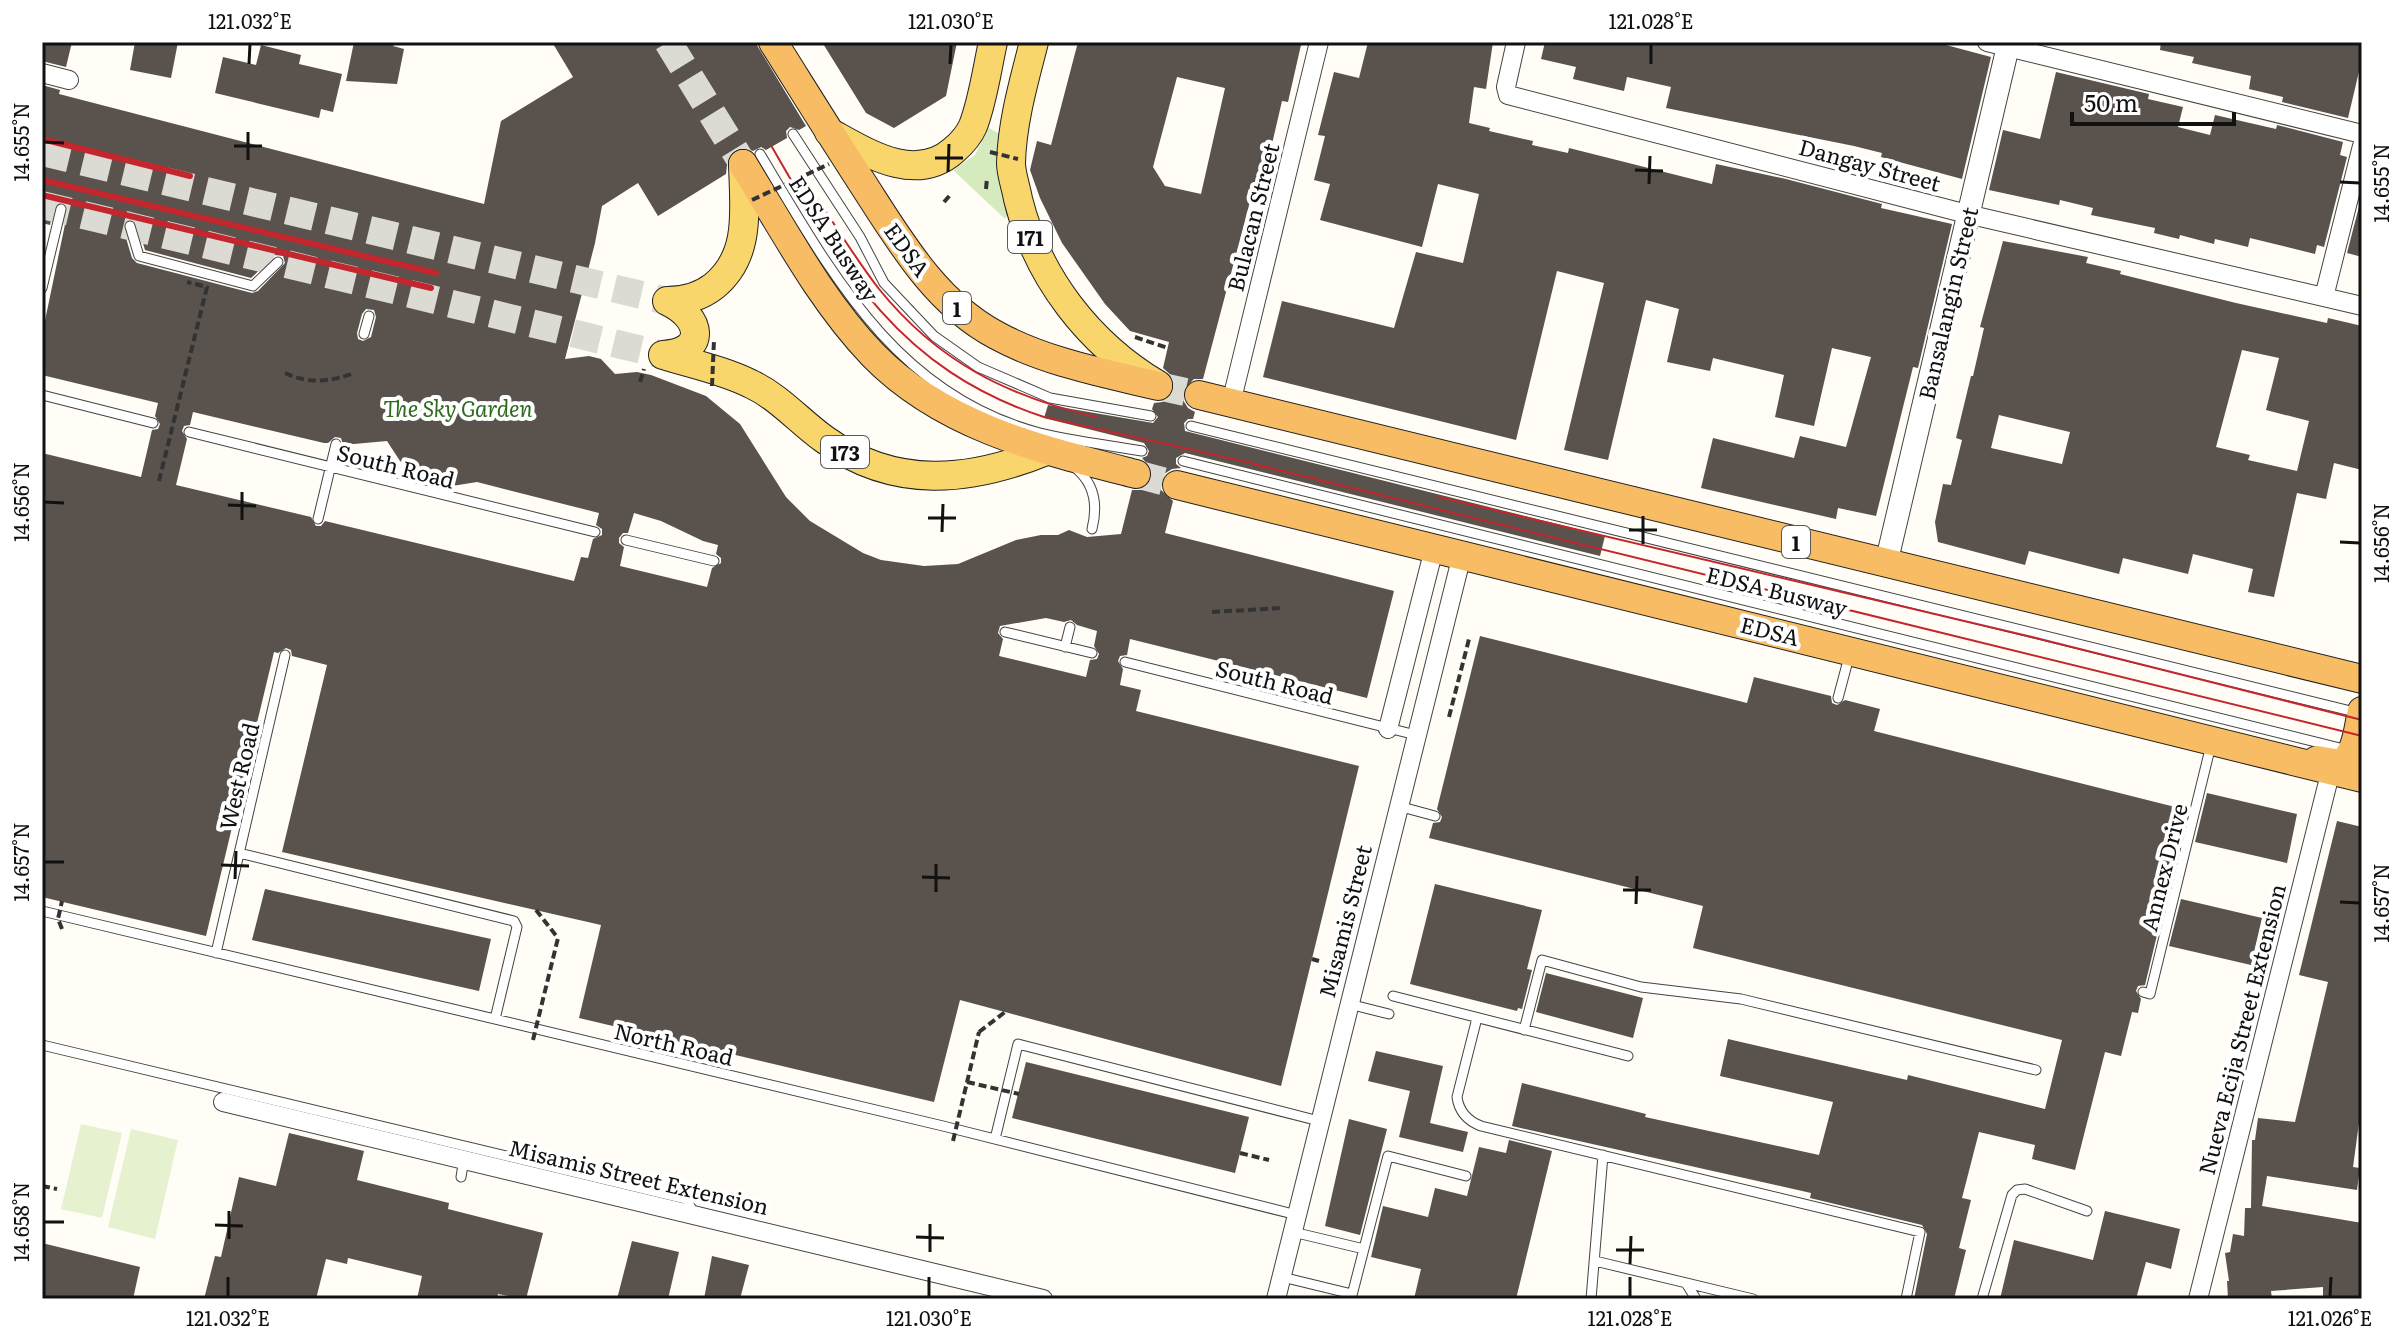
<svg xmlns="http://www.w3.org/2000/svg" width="2404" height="1341" viewBox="0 0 2404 1341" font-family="Literata,serif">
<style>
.green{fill:#d5ebbd}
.pitch{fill:#e6f2cf}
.building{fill:#5a524d;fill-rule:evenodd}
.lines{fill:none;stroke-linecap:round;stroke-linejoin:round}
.primary-tunnel{stroke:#dbdad3;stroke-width:28;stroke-dasharray:28 14;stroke-linecap:butt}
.trunk-tunnel{stroke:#dbdad3;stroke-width:28;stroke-dasharray:28 14;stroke-linecap:butt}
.service-casing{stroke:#444;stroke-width:11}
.minor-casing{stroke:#444;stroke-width:20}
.tertiary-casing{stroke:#444;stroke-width:24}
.primary-casing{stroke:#222;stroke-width:30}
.trunk-casing{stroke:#222;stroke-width:30}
.path{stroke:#333;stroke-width:4;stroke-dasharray:8 4;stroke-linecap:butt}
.service{stroke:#fff;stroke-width:9}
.minor{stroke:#fff;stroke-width:18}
.tertiary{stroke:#fff;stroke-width:22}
.primary{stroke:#f9d66b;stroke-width:28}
.trunk{stroke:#f7bc64;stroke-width:28}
.tram{stroke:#c4262e;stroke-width:2}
.rail{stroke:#c4262e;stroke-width:6}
.path-bridge{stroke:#333;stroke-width:4;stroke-dasharray:8 4;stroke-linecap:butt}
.ticks{fill:none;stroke:#111;stroke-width:3}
.labels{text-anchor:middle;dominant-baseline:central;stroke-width:8;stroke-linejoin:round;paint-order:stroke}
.shield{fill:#fff;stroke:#585858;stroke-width:2}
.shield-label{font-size:20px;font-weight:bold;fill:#111}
.street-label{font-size:22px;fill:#111;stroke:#fff}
.park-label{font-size:22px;font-style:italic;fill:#2f6b1f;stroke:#fff}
.neatline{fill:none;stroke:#111;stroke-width:3}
.ticks-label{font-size:20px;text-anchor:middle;fill:#111}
</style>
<rect width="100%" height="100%" fill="#fffdf5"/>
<path class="green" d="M989,128L1000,134L1009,212L1005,219L953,170L975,155Z"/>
<path class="pitch" d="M81,1124L122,1133L102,1218L61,1209Z
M131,1129L178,1140L155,1239L108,1227Z"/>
<path class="building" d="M42,42H72L66,67L42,61Z
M135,42H178L171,78L130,70Z
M354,42L394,43L393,46L404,49L397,84L346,81Z
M552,42H755L806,126L799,130L790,127L786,131L787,138L766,150L761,147L753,151L743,147L735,149L728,157L726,174L658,216L638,183L602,206L595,243L565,359L589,356L601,359L615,374L637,372L651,375L706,396L740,424L786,497L810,521L863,553L881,560L924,566L958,564L1016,540L1041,535H1058L1069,530L1087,537L1121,534L1132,490H1141L1152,479V469L1142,458L1147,456L1149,451L1144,443L1044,418L1048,405L1153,423L1158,417L1152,409L1154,403L1162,402L1170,398L1175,389L1173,377L1163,368L1169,342L1130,331L1105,304L1062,243L1040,198L1030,170L1037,141L1051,145L1078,42H1287L1301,45L1288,102L1282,101L1260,196L1252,194L1203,379H1194L1183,390V400L1188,408L1195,412L1193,419H1188L1184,423L1185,431L1605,536L1600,556L1185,453L1176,458V464L1181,468L1172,469L1164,474L1160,482L1161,490L1173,501L1165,533L1394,591L1367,698L1130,639L1127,655L1120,656L1118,661L1123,669L1120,685L1141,690L1136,711L1359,766L1281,1086L960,1000L934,1102L579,1018L601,925L282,852L327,665L292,656L291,650L286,648L278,653L274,652L206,936L42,897V453L141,477L152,430L158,429L160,424L155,416L158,403L42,375V335L68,210L66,203L58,202L54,207L50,225L42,223V85L60,90L59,94L484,204L501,121L573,77ZM1177,77L1225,88L1201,194L1165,186L1153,167ZM127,219H132L137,223L145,250L251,278L275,255L283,256L285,263L258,291L252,293L137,263L132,258L123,228ZM366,309L374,310L376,317L371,337L363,341L358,339L357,333L362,314ZM193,412L324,443H328L335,437L341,438L343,445L387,441L400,461L425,480L452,486L477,482L599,513L596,525L602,529V535L593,539L588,558L581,557L574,581L325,521L321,526H316L311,517L176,485L187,439L182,431L184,426L190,425ZM634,513L661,521L703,541L718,545L716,554L721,558V563L712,568L707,587L620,566L624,547L619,543V538L623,533H628ZM1046,618L1064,622L1071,620L1077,625L1097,631L1094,646L1099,654L1097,659L1090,660L1086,677L999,656L1003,639L998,633L1000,626Z
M822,42H957L946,96L894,128L866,113Z
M1368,42H1493L1486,89L1474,87L1469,123L1490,128L1489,131L1533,141L1532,145L1568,153L1569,148L1712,184L1716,164L1786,179L1882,204L1881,208L1952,224L1918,368L1913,367L1876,516L1838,508L1836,519L1701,488L1713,438L1794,458L1800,436L1846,447L1871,357L1832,348L1814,426L1775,417L1784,375L1713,358L1710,371L1667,362L1679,309L1646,300L1608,460L1564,450L1604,283L1557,271L1516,440L1263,377L1282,301L1394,328L1416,252L1463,263L1479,194L1438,184L1422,247L1320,220L1330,184L1314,180L1325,136L1318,135L1334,72L1359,78Z
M1545,42H1935L1991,57L1962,179L1881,157L1882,153L1854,146L1666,108L1671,87L1627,77L1624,91L1573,79L1576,67L1541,59Z
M2161,42H2362V59L2348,118L2282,102L2283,97L2249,89L2251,76L2192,63L2194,57L2160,50Z
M261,45L301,55L299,64L342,74L333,112L321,109L319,118L215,93L223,57L256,65Z
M2056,72L2149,94L2148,99L2183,107L2178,127L2210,135L2215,115L2276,129L2277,125L2343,142L2340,155L2347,157L2324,247L2317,245L2315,254L2250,238L2248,247L2215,239L2214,244L2180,235L2179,239L2154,233L2155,228L2091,215L2093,208L2060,200L2059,205L1989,190L2003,130L2040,139Z
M2362,195V257L2347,253Z
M2003,241L2088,257L2086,263L2121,271L2120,274L2236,303L2327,323L2328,318L2362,326V470L2334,463L2326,499L2297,493L2274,597L2248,592L2253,569L2193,554L2188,574L2123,558L2119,574L2029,551L2025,565L1938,542L1935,522L1943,484L1951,485L1962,440L1956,438L1971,376H1973L1984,328L1980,327ZM2242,350L2279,358L2266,410L2309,421L2297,471L2248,460L2250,455L2216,447ZM1999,415L2070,432L2062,464L1991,448Z
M1480,636L1747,703L1754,677L1831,696L1832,703L1837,705L1845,700L1880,709L1874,731L2187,810L2145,985L2138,986L2136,991L2141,999L2138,1013L2132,1012L2121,1056L2105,1052L2075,1170L2032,1159L2035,1145L1979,1132L1962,1198L1971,1200L1959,1248L1966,1250L1954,1299H1914L1927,1234L1922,1225L1810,1198L1811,1193L1512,1126L1522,1083L1646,1114L1645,1117L1819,1155L1833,1102L1720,1076L1728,1039L1907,1080L1908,1075L2045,1109L2062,1040L1693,948L1703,906L1429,838L1433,823L1440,822L1442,817L1437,809Z
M2207,793L2297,814L2287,863L2195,842Z
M2337,821L2362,827V1124L2359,1123L2353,1167L2360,1168L2357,1190L2267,1176L2262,1206L2362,1223V1299H2323V1287L2271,1291L2272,1299H2228L2227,1281H2229L2225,1253L2230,1252L2233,1234L2244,1236L2245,1208H2251L2252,1140H2255L2258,1118L2295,1122L2328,982L2299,975Z
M1435,884L1542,910L1527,969L1532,970L1522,1009L1518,1008L1517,1011L1410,984Z
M265,889L491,939L479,991L252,940Z
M2181,899L2262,918L2251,965L2169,946Z
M1546,973L1643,998L1633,1038L1536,1012Z
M1376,1051L1443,1066L1430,1123L1468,1132L1463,1152L1399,1137L1410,1091L1368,1081Z
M1026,1062L1249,1117L1235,1173L1012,1118Z
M1349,1119L1387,1129L1360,1235L1325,1226Z
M289,1133L364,1151L357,1180L449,1203L448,1209L543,1233L526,1299L498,1294L497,1299H417L422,1276L348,1258L347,1264L326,1259L316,1299H204L215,1256L221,1257L239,1177L276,1186Z
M1509,1140L1552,1151L1516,1299H1414L1421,1269L1371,1257L1383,1206L1428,1217L1435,1188L1467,1196L1479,1147L1506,1153Z
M2105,1211L2180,1229L2171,1269L2146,1262L2136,1299H2000L2014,1240L2093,1260Z
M632,1241L679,1252L668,1299H617Z
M42,1243L140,1267L133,1299H42Z
M712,1256L749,1265L740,1299H704Z"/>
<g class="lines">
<path class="primary-tunnel" d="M42,152L667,301
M42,205L663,355"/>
<path class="trunk-tunnel" d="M668,42L743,164
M1158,386L1199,395
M1136,474L1177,485"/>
<defs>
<path id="service" d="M793,134L860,237L884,283L934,336L978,367L1050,398L1151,416
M760,154C831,272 895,395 1040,433C1073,441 1108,445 1142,451
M130,226L139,256L253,286L278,262
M42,288L61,209
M364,334L369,316
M42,395L153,423
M1191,426L2359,713
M189,432L595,532
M1183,461L2348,750
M1074,467C1095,483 1098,505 1092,529
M318,519L336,444
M626,540L714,561
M1005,632L1092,653
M1065,647L1070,627
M1125,662L1416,735
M1838,698L1850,653
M1398,806L1435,816
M239,853L514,921L517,927L495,1019
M42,911L943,1126L1297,1215
M216,953L285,655
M2143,992L2150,994L2211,745
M1393,996L1628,1056
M1349,1004L1389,1014
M1477,1018L1457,1097C1459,1112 1468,1121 1481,1126L1920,1232L1906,1299
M1524,1030L1542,960L1641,987L1741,999L2036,1070
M42,1045L686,1199L694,1213
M995,1139L1018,1044L1319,1121
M461,1177L464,1159
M1293,1232L1364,1249
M1595,1261L1753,1299
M1282,1277L1352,1294
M1686,1283L1696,1299
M1351,1299L1388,1156L1466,1176
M1591,1299L1603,1155
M1982,1299L2012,1195L2017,1190L2025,1189L2087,1211"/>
<path id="minor" d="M1516,42L1506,87L1508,95L1967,214L2362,306
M1987,42L2362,134
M42,73L69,80
M2324,297L2362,146
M1231,403L1319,42
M1388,729L1434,549
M223,1102L1043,1299
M1276,1299L1462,555
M2198,1299L2331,770"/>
<path id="tertiary" d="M1886,564L2009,42"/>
<path id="primary" d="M1034,42C1024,81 1012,122 1011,163C1011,174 1016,187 1018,199C1037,277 1089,344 1158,385
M829,132C866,152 915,185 954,150C961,144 969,135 973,126C983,100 987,69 993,42
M667,301C685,301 700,297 714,286C752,255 744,208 743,164
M663,355C692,364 723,370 751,384C779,397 799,421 824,439C895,490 970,482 1046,451
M663,355C708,352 702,317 667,301"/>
<path id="trunk" d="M773,42C802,88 831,135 861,181C898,238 934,302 996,335C1045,362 1104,373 1158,386
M743,164C783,228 820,300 873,355C943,427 1042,450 1136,474
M1199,395L2362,679
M1177,485L2362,778
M2317,760L2340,764C2357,755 2358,728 2362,711"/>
</defs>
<use href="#service" class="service-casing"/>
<use href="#minor" class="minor-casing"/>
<use href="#tertiary" class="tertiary-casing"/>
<use href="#primary" class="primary-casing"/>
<use href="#trunk" class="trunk-casing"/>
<path class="path" d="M986,189L987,178
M944,202L951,194
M1135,337L1168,348
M640,382L644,369
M1212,612L1282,608
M1449,717L1469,639
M536,910L558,938
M1312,959L1319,961
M979,1032L1005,1012
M1240,1153L1269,1160
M42,1186L57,1189"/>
<use href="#service" class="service"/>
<use href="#minor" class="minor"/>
<use href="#tertiary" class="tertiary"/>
<use href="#primary" class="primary"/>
<use href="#trunk" class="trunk"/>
<path class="tram" d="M772,147C843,271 900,370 1044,417L1238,460L2362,736
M810,188C833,221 854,257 879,289C938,362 1007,396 1096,417
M1439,497L2032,637L2362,720"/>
<path class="rail" d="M42,139L190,176
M42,180L436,273
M42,195L431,288"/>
<path class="path-bridge" d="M990,152L1018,159
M752,200L829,164
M285,373C308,384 330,382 354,373
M712,386L714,340
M159,481L207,287L187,282
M62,929L58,919L62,901
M533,1040L558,938
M967,1082L1019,1094
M953,1141L979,1032"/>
</g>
<path class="ticks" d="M249,64L250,44M950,64L951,44M1651,64V44M44,142L64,143M234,146H262M935,158H963M248,160V132M1635,170L1663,171M948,172L949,144M2340,182L2360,183M1649,184L1650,156M44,502L64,503M228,505L256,506M928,518H956M242,520V492M1629,530H1657M942,532L943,504M2340,542L2360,543M1643,544V516M44,862H64M221,865L249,866M922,877L950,878M235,879L236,851M1623,890H1651M936,892V864M2340,902L2360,903M1636,904L1637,876M44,1222H64M215,1225L243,1226M916,1237L944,1238M229,1239V1211M1616,1250H1644M930,1252V1224M1630,1264L1631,1236M228,1297V1277M929,1297V1277M1630,1297V1277M2330,1297L2331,1277"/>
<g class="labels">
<g class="shield">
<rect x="1008" y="221" width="44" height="32" rx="6"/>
<rect x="943" y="292" width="28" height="32" rx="6"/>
<rect x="821" y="436" width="48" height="32" rx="6"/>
<rect x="1782" y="526" width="28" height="32" rx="6"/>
</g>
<g class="shield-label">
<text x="1030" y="237">171</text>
<text x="957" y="308">1</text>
<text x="845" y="452">173</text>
<text x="1796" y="542">1</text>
</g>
<g class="street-label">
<text transform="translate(1870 164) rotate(15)">Dangay Street</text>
<text transform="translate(1252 217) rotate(-76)">Bulacan Street</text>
<text transform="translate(835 238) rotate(57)">EDSA Busway</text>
<text transform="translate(908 249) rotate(54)">EDSA</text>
<text transform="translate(1947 303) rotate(-77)">Bansalangin Street</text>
<text transform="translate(396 465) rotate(14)">South Road</text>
<text transform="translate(1777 590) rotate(14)">EDSA Busway</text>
<text transform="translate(1770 630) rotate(14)">EDSA</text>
<text transform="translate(1275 681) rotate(14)">South Road</text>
<text transform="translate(238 776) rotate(-77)">West Road</text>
<text transform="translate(2163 867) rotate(-76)">Annex Drive</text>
<text transform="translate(1344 921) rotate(-76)">Misamis Street</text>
<text transform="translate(2241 1029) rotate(-76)">Nueva Ecija Street Extension</text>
<text transform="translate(674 1043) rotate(13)">North Road</text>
<text transform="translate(639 1176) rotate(13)">Misamis Street Extension</text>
</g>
<g class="park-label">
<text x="458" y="407">The Sky Garden</text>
</g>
</g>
<rect width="2404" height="1341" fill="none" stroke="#ffffff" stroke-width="88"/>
<path d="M2072 112v12h162v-12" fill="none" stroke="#111111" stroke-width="4"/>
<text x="2084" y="112" font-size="24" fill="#111111" stroke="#ffffff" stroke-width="6" paint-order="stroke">50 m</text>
<rect x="44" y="44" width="2316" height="1253" class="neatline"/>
<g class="ticks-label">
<text x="250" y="29">121.032°E</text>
<text x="951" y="29">121.030°E</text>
<text x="1651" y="29">121.028°E</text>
<text transform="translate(22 142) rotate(-90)" y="7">14.655°N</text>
<text transform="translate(2382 183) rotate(-90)" y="7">14.655°N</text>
<text transform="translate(22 502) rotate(-90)" y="7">14.656°N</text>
<text transform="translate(2382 543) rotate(-90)" y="7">14.656°N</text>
<text transform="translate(22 862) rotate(-90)" y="7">14.657°N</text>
<text transform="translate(2382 903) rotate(-90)" y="7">14.657°N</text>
<text transform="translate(22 1222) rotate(-90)" y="7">14.658°N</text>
<text x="228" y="1326">121.032°E</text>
<text x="929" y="1326">121.030°E</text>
<text x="1630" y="1326">121.028°E</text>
<text x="2330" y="1326">121.026°E</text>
</g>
</svg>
